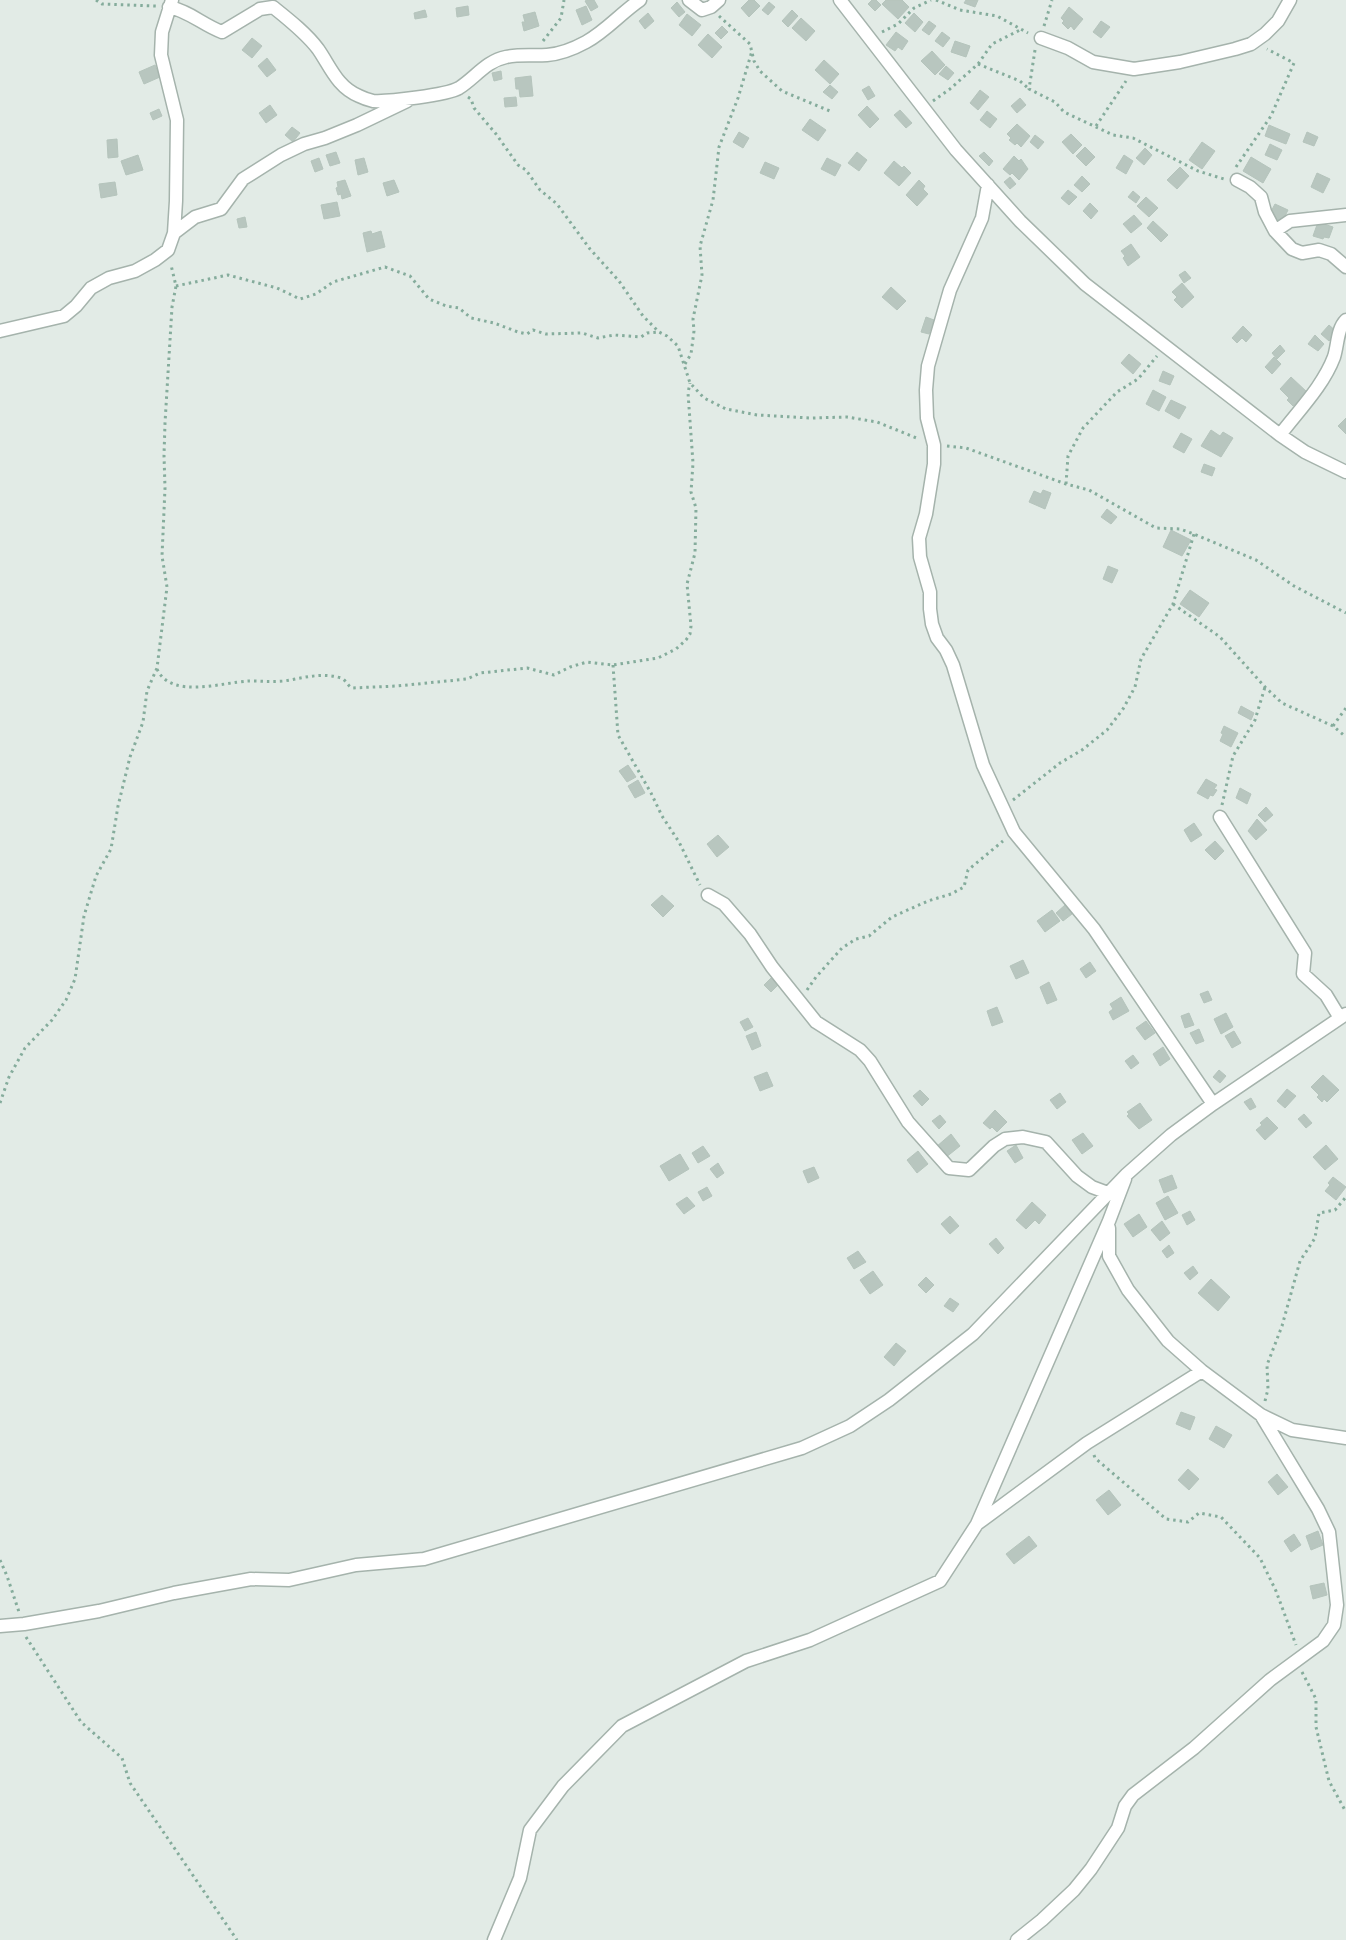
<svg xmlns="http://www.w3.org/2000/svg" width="1346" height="1940" viewBox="0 0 1346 1940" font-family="'Asap Condensed',sans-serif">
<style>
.building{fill:#b8c6bf;stroke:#b5c4bc}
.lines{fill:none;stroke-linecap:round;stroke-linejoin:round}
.minor-casing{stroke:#a5b3ac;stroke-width:15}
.path{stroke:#85ac9c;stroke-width:3;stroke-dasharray:2.5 4;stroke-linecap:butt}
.minor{stroke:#fff;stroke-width:12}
</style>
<rect width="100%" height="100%" fill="#e2ebe6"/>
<path class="building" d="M587,0H594L598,7L591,11L585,1Z
M749,0H754L760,6L749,17L741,8Z
M872,0H876L881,5L875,11L868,4Z
M886,0H902L909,7L898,19L882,4Z
M966,0H978L975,7L964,3Z
M677,2L685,12L679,17L671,8Z
M769,2L775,7L768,15L762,10Z
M468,6L469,15L457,17L456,8Z
M586,6L592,20L582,25L576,10Z
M1069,7L1083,19L1074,30L1071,26L1068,29L1062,23L1064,21L1061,18Z
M425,10L427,17L415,19L414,13Z
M792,10L798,16L788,27L782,21Z
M535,12L539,26L524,31L522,22H525L523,15Z
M648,13L654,21L645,29L639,21Z
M914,13L923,22L915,32L905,23Z
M687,14L701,25L692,36L679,25Z
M801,18L815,31L806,41L792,28Z
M929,21L936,26L929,35L922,30Z
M1101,21L1110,27L1101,38L1093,32Z
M722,26L728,32L721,39L715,33Z
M896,32L908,41L902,50L898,47L895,51L886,45Z
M942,32L950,38L943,47L935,41Z
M708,34L722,47L712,58L698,45Z
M252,38L262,46L252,58L242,50Z
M955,41L970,46L966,57L951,52Z
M932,51L945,65L935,75L921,61Z
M267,58L276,70L267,77L258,66Z
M824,60L839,74L830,84L815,70Z
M155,65L160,77L144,84L139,72Z
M946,66L954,73L948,80L939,74Z
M501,71L502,79L494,81L492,73Z
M531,76L533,96L520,97L519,89H516L515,78Z
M830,85L838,92L832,99L823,92Z
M869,86L875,96L868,100L862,90Z
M980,90L989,97L978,110L970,103Z
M516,97L517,106L505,107L504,98Z
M1020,98L1026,105L1017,113L1011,106Z
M270,105L277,115L266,123L259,113Z
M867,106L879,119L870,128L858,115Z
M159,109L162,116L153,120L150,113Z
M900,110L912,123L906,128L894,115Z
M987,111L997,119L990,128L980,120Z
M810,119L826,130L818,141L802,130Z
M1017,124L1030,136L1021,147L1017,143L1015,145L1009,140L1011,138L1007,134Z
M1269,125L1290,134L1286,144L1265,136Z
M292,127L300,133L293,142L285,135Z
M739,132L749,138L743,148L733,142Z
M1307,132L1318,137L1314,146L1303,142Z
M1071,134L1082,145L1073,154L1062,142Z
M1035,135L1044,142L1038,149L1030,142Z
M117,139L118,157L108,158L107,140Z
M1202,142L1215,151L1202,169L1189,160Z
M1270,144L1282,150L1277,160L1265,155Z
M1085,147L1095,157L1086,166L1076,156Z
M1145,148L1152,155L1144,165L1136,158Z
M336,152L340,163L330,166L326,155Z
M857,152L867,160L859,171L848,163Z
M984,152L993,161L989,166L979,156Z
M138,155L143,170L126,175L121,161Z
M1124,155L1133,161L1126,174L1116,168Z
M1014,156L1019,161L1021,159L1028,169L1019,180L1012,173L1010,175L1003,169Z
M1251,157L1271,169L1263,183L1243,171Z
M319,158L323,169L315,172L311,161Z
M364,158L368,172L358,175L355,160Z
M827,158L841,165L835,176L821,169Z
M894,161L902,168L904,166L911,173L899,186L884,173Z
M765,162L779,168L774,179L760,173Z
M1180,167L1189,176L1177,189L1167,180Z
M1317,173L1330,179L1323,193L1311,187Z
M1082,176L1090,184L1082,192L1074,185Z
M1010,177L1016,184L1010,189L1004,182Z
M345,180L351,196L342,199L341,194L338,195L336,188L338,187L337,182Z
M394,180L399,192L387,196L383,183Z
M919,180L925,186L923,189L928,194L917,206L906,195Z
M115,182L117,195L101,198L99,184Z
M1068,190L1077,197L1069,205L1061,198Z
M1133,191L1140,197L1136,203L1128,197Z
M1146,197L1158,208L1149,217L1137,206Z
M337,202L340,216L324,219L321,205Z
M1090,203L1098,211L1091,219L1083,211Z
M1275,204L1288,210L1282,222L1269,215Z
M1134,215L1142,224L1131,233L1123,224Z
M245,217L247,227L239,228L237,219Z
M1153,221L1168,235L1161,242L1147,228Z
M1318,222L1333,227L1329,238L1324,237L1323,239L1313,236Z
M371,231L372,234L381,231L385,247L367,252L363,233Z
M1131,244L1140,257L1128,266L1123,258L1125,256L1121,251Z
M1185,271L1191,278L1184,283L1179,275Z
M1182,283L1194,297L1182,308L1174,300L1177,297L1172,292Z
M891,287L906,301L897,310L882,297Z
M926,317L934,320L929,334L921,332Z
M1329,325L1337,332L1329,341L1321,334Z
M1243,326L1252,335L1246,342L1242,338L1237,343L1232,338Z
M1315,335L1324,344L1318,351L1308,344Z
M1280,345L1285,351L1277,359L1272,353Z
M1129,354L1141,364L1133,374L1121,363Z
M1274,357L1281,364L1272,374L1265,367Z
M1163,371L1174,376L1170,385L1159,381Z
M1291,377L1307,392L1293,406L1287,400L1289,398L1280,389Z
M1153,390L1166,397L1159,411L1146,404Z
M1171,400L1186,407L1179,419L1165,411Z
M1346,418V434L1338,426Z
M1211,430L1220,436L1223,432L1233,438L1221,457L1201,446Z
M1181,433L1192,439L1184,453L1173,447Z
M1204,464L1215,468L1212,476L1201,472Z
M1043,490L1051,493L1045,509L1029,502L1034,491L1041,494Z
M1107,509L1117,517L1111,524L1101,517Z
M1171,530L1191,540L1182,556L1163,547Z
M1108,566L1118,570L1112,583L1103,579Z
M1190,590L1209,603L1199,617L1180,604Z
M1241,706L1254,713L1251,720L1238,713Z
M1224,726L1238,733L1231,747L1220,741L1223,734L1221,733Z
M628,765L636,777L627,782L619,771Z
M1206,779L1217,785L1214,789L1217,790L1213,796L1210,795L1208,799L1197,793Z
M638,780L645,793L635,798L628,786Z
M1240,788L1251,794L1247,804L1236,798Z
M1266,807L1273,815L1265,822L1258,815Z
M1257,819L1267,830L1256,840L1248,831Z
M1194,823L1202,835L1191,842L1184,830Z
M718,835L729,847L717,857L707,844Z
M1215,841L1224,851L1215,860L1205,850Z
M662,895L674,906L663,917L651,905Z
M1065,905L1072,914L1063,921L1056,913Z
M1052,910L1060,921L1045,932L1037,921Z
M1023,960L1029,973L1016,979L1010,966Z
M1090,962L1096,971L1086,978L1080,969Z
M773,976L780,983L771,992L764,985Z
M1049,982L1057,1000L1047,1004L1040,987Z
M1208,991L1212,1000L1204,1003L1200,994Z
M1121,997L1129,1011L1113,1020L1109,1012L1113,1009L1110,1004Z
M997,1007L1003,1022L992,1026L987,1011Z
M1189,1013L1194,1025L1185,1028L1181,1016Z
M1226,1013L1233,1027L1221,1034L1214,1019Z
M748,1018L753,1027L745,1031L740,1022Z
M1146,1021L1155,1033L1145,1040L1136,1028Z
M1199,1029L1204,1041L1196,1044L1190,1033Z
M1234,1031L1241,1043L1232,1048L1225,1036Z
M756,1032L761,1046L752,1050L746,1036Z
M1163,1047L1170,1059L1160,1066L1153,1054Z
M1133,1055L1139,1063L1131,1069L1125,1061Z
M1219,1070L1226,1076L1220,1083L1213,1077Z
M767,1072L773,1086L760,1091L754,1077Z
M1323,1075L1339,1090L1327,1102L1324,1099L1322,1102L1317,1097L1319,1095L1311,1087Z
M1287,1089L1296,1096L1285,1108L1277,1101Z
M920,1090L929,1099L922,1106L913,1096Z
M1060,1093L1066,1102L1057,1109L1050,1100Z
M1251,1098L1256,1107L1250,1110L1244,1102Z
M1140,1103L1152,1120L1139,1129L1127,1116L1129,1114L1127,1112Z
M995,1110L1007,1122L997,1132L992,1127L990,1129L983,1123Z
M1304,1114L1312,1123L1306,1128L1298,1119Z
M940,1115L946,1122L939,1129L932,1121Z
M1267,1117L1278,1128L1265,1140L1256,1130L1262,1125L1260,1123Z
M1083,1133L1093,1146L1082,1154L1072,1140Z
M951,1134L960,1146L945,1158L936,1147Z
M1016,1145L1023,1158L1015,1163L1007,1151Z
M1326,1145L1338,1159L1325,1170L1313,1157Z
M703,1146L710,1156L698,1163L692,1153Z
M918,1151L928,1164L917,1173L907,1160Z
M680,1154L689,1169L669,1181L660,1166Z
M718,1163L724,1173L717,1178L710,1169Z
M814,1167L819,1178L808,1183L803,1171Z
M1172,1175L1177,1188L1164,1193L1159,1180Z
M1333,1177L1346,1187L1336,1200L1325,1191L1330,1185L1328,1183Z
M707,1187L712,1196L703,1201L698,1192Z
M1168,1196L1178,1213L1165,1220L1156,1203Z
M687,1197L695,1206L684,1214L676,1204Z
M1032,1202L1046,1215L1039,1224L1035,1220L1026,1229L1016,1220Z
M1190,1211L1195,1220L1187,1225L1182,1215Z
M1139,1214L1147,1227L1133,1237L1124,1224Z
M950,1216L959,1226L950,1234L941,1224Z
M1162,1221L1170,1233L1160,1241L1151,1230Z
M996,1238L1004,1248L998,1254L989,1244Z
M1169,1245L1174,1253L1167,1258L1162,1251Z
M858,1251L866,1262L854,1269L847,1258Z
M1193,1266L1198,1273L1190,1280L1184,1273Z
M873,1271L883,1285L870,1294L860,1280Z
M926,1277L934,1285L926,1293L918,1285Z
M1211,1279L1230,1297L1218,1311L1198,1293Z
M950,1298L959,1304L953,1312L944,1306Z
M896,1343L906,1351L894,1366L884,1357Z
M1181,1412L1195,1417L1190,1430L1176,1424Z
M1216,1426L1232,1435L1224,1448L1209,1439Z
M1188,1469L1199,1479L1189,1490L1178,1480Z
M1277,1474L1288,1487L1278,1495L1268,1482Z
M1109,1490L1121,1505L1108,1515L1096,1500Z
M1318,1531L1323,1545L1311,1550L1306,1536Z
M1294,1534L1301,1545L1291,1552L1284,1541Z
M1029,1536L1037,1546L1014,1564L1006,1554Z
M1324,1583L1327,1595L1313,1599L1310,1586Z"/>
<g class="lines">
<defs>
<path id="minor" d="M689,0L702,10L711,7L719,0
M840,0L956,150L1020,221L1085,284L1280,435L1305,452L1346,472
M169,7C189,11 203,25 222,32L260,9L273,7C288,19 306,33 318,49C330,66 337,87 359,96C363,98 369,100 373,101C388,102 447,95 459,88C475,78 486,61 506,57C520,54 533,56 547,55C560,54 575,48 586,42C606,31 621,13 640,0
M1041,38L1068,48L1093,62L1134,69L1180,62L1235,49L1251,44L1265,34L1278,21L1290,0
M1237,180L1250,187L1261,197L1265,212L1275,231L1292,249L1302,253L1319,250L1331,254L1346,267
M988,185L982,218L950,290L928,366L926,390L927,418L934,445V464L926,514L919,538L920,557L930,592V609L932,624L937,638L946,650L953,665L983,765L1014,832L1094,929L1213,1104
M1275,231L1290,221L1346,215
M174,233L195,217L221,209L243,179L281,155L304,144L325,138L357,125L407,101
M0,331L64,316L76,306L91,288L109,278L135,271L155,260L168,250L174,233L176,201L177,120L161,55L162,32L172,0
M1280,435C1299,410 1323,386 1334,357C1338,344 1337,329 1346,320
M1220,817L1305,953L1303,974L1326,995L1340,1018
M708,895L724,904L750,934L772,967L816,1022L860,1050L870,1061L908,1122L949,1168L969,1170L994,1146L1005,1139L1023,1137L1046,1142L1077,1176L1092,1187L1108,1193
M1109,1228V1256L1128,1290L1168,1341L1202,1371L1261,1415L1292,1430L1346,1438
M977,1524L1087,1443L1202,1371
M0,1626L24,1624L99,1611L174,1593L251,1579L289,1580L356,1565L424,1559L802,1448L850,1426L889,1400L973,1334L1127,1174L1171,1135L1213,1104L1346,1014
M494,1940L520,1878L530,1830L563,1786L622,1726L746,1661L810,1640L940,1581L977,1524L1109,1221L1125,1179
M1017,1940L1042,1920L1074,1890L1091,1869L1118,1828L1125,1806L1133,1795L1194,1748L1270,1680L1323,1641L1334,1625L1337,1605L1329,1532L1318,1509L1261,1415"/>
</defs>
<use href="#minor" class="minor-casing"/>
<path class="path" d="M96,0L102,4L156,6
M936,0L960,10L997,16L1028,33
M719,16L750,44L754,61L760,71L782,91L830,111
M1044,26L1052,0
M882,32L898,24L914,8L931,0
M543,41L561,18L564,0
M1035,50L1029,89L1055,102L1064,112L1113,135L1133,138L1198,171L1224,179
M978,64L1020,81L1029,89
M468,97L471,99L474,108L496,134L518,165L526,170L540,190L557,204L590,249L619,281L643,316L659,332L667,336L678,346L690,383L704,398L726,409L757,415L811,418L847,417L877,422L919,439
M933,101L950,89L978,64L992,44L1020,30
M1096,126L1126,81
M1236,167L1271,116L1294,63L1267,49
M176,286L228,275L277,288L300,299L316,294L333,282L385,267L410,276L429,299L446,306L459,308L471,318L494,323L518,332L527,334L533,330L546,334L582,333L598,338L614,335L641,337L647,333L658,332
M685,364L691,354L694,331L693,319L702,275L700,246L713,200L719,147L738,98L752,51
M947,446L966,448L1066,484L1089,490L1156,528L1180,529L1194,534L1256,560L1294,586L1346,613
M1066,484L1068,456L1083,428L1117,392L1138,379L1157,356
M1173,604L1220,637L1265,687L1282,703L1333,726L1346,737
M613,665L618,735L651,793L662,816L679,842L700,885
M157,669C171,700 223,682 249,681C261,681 272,682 284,681C303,678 321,672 341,678C346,680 347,685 352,688L397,686L467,679L480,673L527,668L554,675L570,667L587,662L613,665L658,658L676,649L686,640L690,634L691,626L687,584L695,553L696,508L691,492L693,463L688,393L690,383
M1333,726L1346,708
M1013,800L1060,763L1082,750L1107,730L1123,709L1135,687L1141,659L1173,604L1194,534
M1222,805L1233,756L1255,720L1265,687
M807,990L816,977L842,948L856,939L869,936L892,917L928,901L951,894L964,887L968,870L1003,841
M0,1103L9,1077L25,1048L52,1020L66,1000L75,979L84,916L96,876L111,849L118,806L130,757L143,722L147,691L157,668L167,587L162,556L165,488L164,455L165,423L172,307L176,286L171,265
M1265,1401L1268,1389L1267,1365L1282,1326L1300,1261L1315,1238L1319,1213L1335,1210L1346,1197
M1094,1455L1095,1458L1166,1519L1188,1522L1199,1513L1221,1517L1260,1558L1276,1591L1296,1645
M0,1560L7,1576L19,1612
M26,1637L81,1722L122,1758L130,1783L237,1940
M1302,1672L1316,1699V1727L1329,1781L1346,1812"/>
<use href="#minor" class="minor"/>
</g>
</svg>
